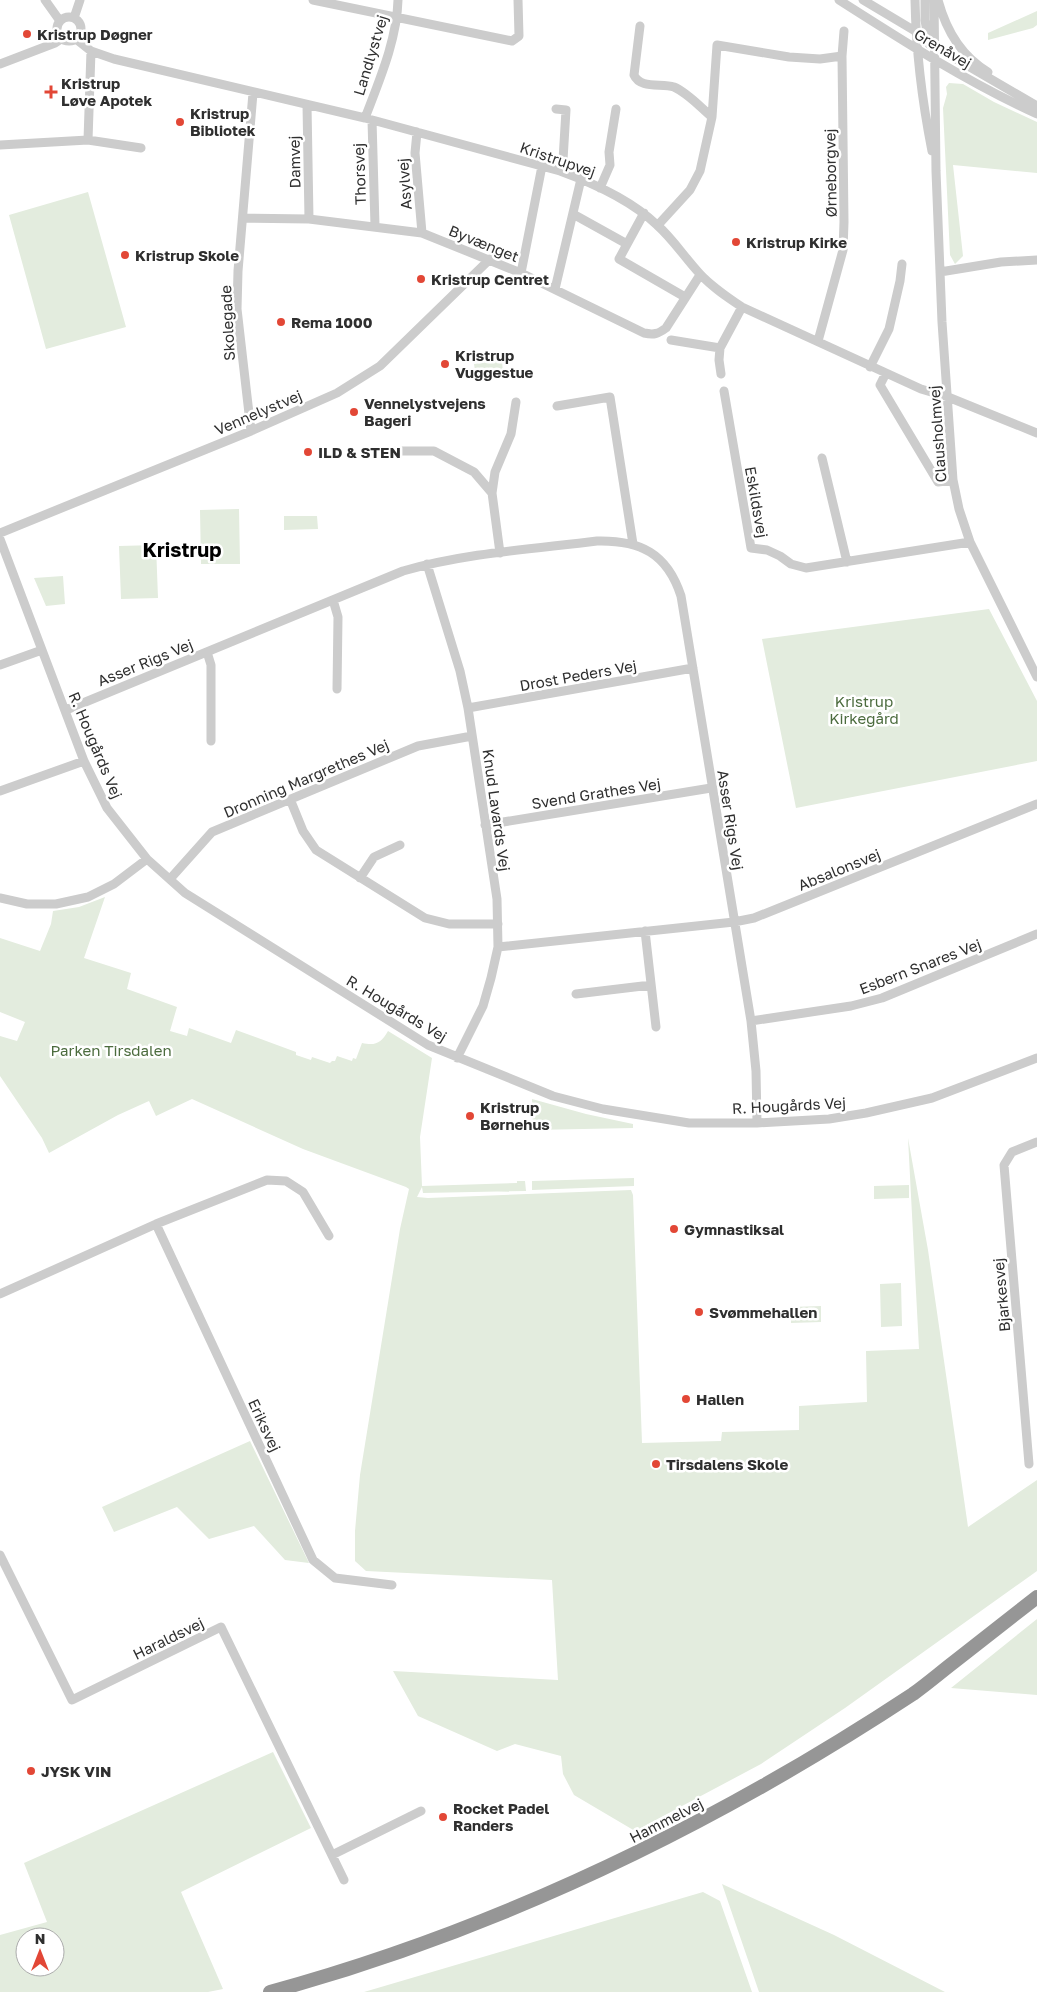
<svg xmlns="http://www.w3.org/2000/svg" width="1037" height="1992" viewBox="0 0 1037 1992" font-family="'Golos Text',sans-serif">
<style>
.green{fill:#e3ecde;fill-rule:evenodd}
.lines{fill:none;stroke-linecap:round;stroke-linejoin:round}
.minor{stroke:#ccc;stroke-width:9}
.highway{stroke:#969696;stroke-width:14}
.poi-dot{fill:#e24736;stroke:#fff;stroke-width:2}
.labels{text-anchor:middle;dominant-baseline:central;stroke-width:5;stroke-linejoin:round;paint-order:stroke}
.poi-label{font-size:15px;font-weight:bold;fill:#2f2f2f;stroke:#fff;text-anchor:start}
.street-label{font-size:15px;fill:#2f2f2f;stroke:#fff}
.park-label{font-size:15px;fill:#4b6b3d;stroke:#fff}
.district-label{font-size:20px;font-weight:bold;fill:#000;stroke:#fff}
</style>
<rect width="100%" height="100%" fill="#fff"/>
<path class="green" d="M1037,11V25L1033,28L988,40V33Z
M949,83L963,84L994,102L1037,122V173L953,165L963,256L955,264L950,255L943,108L947,94L946,87Z
M88,192L126,327L46,349L9,215Z
M502,360L503,374L476,378L474,364Z
M239,509L240,564H201L200,510Z
M284,516H317L318,529L284,530Z
M156,545L158,598L121,599L119,546Z
M63,576L65,604L46,606L34,578Z
M989,609L1037,701V761L796,808L762,639Z
M105,897L84,958L131,973L127,989L177,1007L170,1031L187,1036L189,1028L231,1043L236,1030L296,1052V1055L311,1060L312,1057L330,1063L332,1061H335L337,1056L352,1061L353,1058L356,1059L362,1043C376,1046 381,1043 388,1031L432,1058L420,1137L422,1186L517,1183V1181H525L526,1191L423,1193L422,1187L417,1197L428,1198L631,1190L633,1195L642,1443L721,1441L722,1432L799,1430V1406L867,1402L866,1351L919,1349L908,1138L928,1250L968,1527L1037,1480V1571L845,1708L761,1764L635,1831L574,1795L563,1774L561,1756L515,1744L497,1751L418,1716L393,1671L558,1680L552,1580L366,1571L355,1561V1531L360,1475L400,1229L409,1189L406,1187L303,1149L192,1099L156,1116L149,1101L118,1115L49,1153L42,1138L0,1076V1036L17,1041L25,1022L0,1012V938L40,951L51,924L53,911L79,907Z
M532,1099L586,1114L633,1124V1128L533,1130Z
M634,1178V1186L532,1190V1181Z
M909,1185V1198L874,1199V1186Z
M901,1283L902,1326L881,1327L880,1284Z
M821,1306V1322L791,1323V1307Z
M250,1441L309,1563L285,1560L254,1526L209,1539L177,1507L114,1532L102,1507Z
M1037,1619V1695L951,1688Z
M273,1752L311,1828L181,1892L223,1989L208,1992H0V1935L47,1922L24,1863ZM25,1937H55V1967H25Z
M722,1884L834,1935L945,1992H759Z
M703,1892L720,1901L752,1992H364Z"/>
<g class="lines">
<path class="minor" d="M45,0L60,21
M313,0L512,41L519,36L518,0
M839,0C903,41 967,82 1037,114
M863,0L915,31L934,46L1037,106
M915,0C916,50 922,101 932,151
M925,0V20L929,44
M934,0L936,171L942,322L953,480L959,509L970,542L1037,677
M938,0C946,30 961,56 988,72
M57 29a12 12 0 1 1 24 0a12 12 0 1 1-24 0Z
M74,18L80,0
M640,26L634,75C640,89 661,83 674,87C688,93 701,108 712,117
M76,39L91,51L114,59L365,118L560,171C593,183 631,200 657,225C673,239 685,258 700,274C712,287 727,297 742,307L921,389L948,397L1037,433
M0,64L55,43L61,39
M307,105L309,219
M556,109L566,110L563,160L560,171
M365,118C379,81 397,40 398,0
M372,120L375,226
M417,132L415,153L422,233
M88,140L141,148
M0,145L88,140L91,51
M600,188L610,165L609,152L616,109
M644,213L619,259L685,297
M573,214L627,244
M243,218L309,219L422,233L521,273L644,333C654,335 658,334 666,328L700,275
M658,225L690,190L700,171L712,117L717,45L789,57L820,59L842,56
M940,272L1001,262L1037,260
M521,273L542,166
M555,289L581,179
M671,340L720,348L742,307
M818,341L843,250L844,222L842,56L844,31
M720,348L719,360L721,374
M870,367L889,329L900,281L902,264
M886,373L880,385L938,482L953,480
M724,391L751,548L767,550L780,556L791,564L806,568L970,542
M557,406L610,397L633,544
M251,431L237,309L238,271L253,93
M394,451H434L474,472L492,493L500,553
M822,458L847,562
M492,493L495,472L511,434L516,402
M0,533L251,431L337,393L380,366L490,259
M0,539L84,761L107,808L147,859L185,893L428,1045L553,1096L603,1109L689,1123H757L829,1119L866,1113L932,1098L1037,1058
M427,564L460,671L468,708L497,899L498,947L491,978L483,1006L457,1058
M333,600L338,617L337,689
M207,652L211,665V741
M0,665L42,650
M468,708L693,668
M66,710L403,571C466,553 532,549 597,541C640,540 667,553 681,596L751,1021L756,1071L757,1123
M0,791L84,761
M290,799L303,831L316,850L425,918L449,924H498
M485,825L711,788
M360,878L374,857L400,845
M170,879L212,832L418,746L472,736
M0,898L27,904H56L88,897L114,884L147,859
M645,931L656,1027
M498,947L734,922L754,918L1037,804
M576,994L651,985
M751,1021L851,1006L882,998L1037,934
M156,1224L313,1560L335,1578L392,1585
M0,1294L156,1224L267,1180L286,1181L303,1192L329,1236
M1029,1464L1004,1165L1012,1152L1037,1142
M0,1555L72,1700L221,1627L344,1880
M332,1855L421,1811"/>
<path class="highway" d="M270,1992C500,1929 714,1825 913,1694C927,1684 941,1672 954,1662C982,1640 1009,1619 1037,1597"/>
</g>
<g class="poi-dot">
<circle cx="27" cy="34" r="5"/>
<path d="M48.5 84.5h5v5h5v5h-5v5h-5v-5h-5v-5h5z"/>
<circle cx="180" cy="122" r="5"/>
<circle cx="736" cy="242" r="5"/>
<circle cx="125" cy="255" r="5"/>
<circle cx="421" cy="279" r="5"/>
<circle cx="281" cy="322" r="5"/>
<circle cx="445" cy="364" r="5"/>
<circle cx="354" cy="412" r="5"/>
<circle cx="308" cy="452" r="5"/>
<circle cx="470" cy="1116" r="5"/>
<circle cx="674" cy="1229" r="5"/>
<circle cx="699" cy="1312" r="5"/>
<circle cx="686" cy="1399" r="5"/>
<circle cx="656" cy="1464" r="5"/>
<circle cx="31" cy="1771" r="5"/>
<circle cx="443" cy="1817" r="5"/>
</g>
<g class="labels">
<g class="poi-label">
<text x="37" y="34">Kristrup Døgner</text>
<text x="61" y="83">Kristrup<tspan x="61" dy="17">Løve Apotek</tspan></text>
<text x="190" y="113">Kristrup<tspan x="190" dy="17">Bibliotek</tspan></text>
<text x="746" y="242">Kristrup Kirke</text>
<text x="135" y="255">Kristrup Skole</text>
<text x="431" y="279">Kristrup Centret</text>
<text x="291" y="322">Rema 1000</text>
<text x="455" y="355">Kristrup<tspan x="455" dy="17">Vuggestue</tspan></text>
<text x="364" y="403">Vennelystvejens<tspan x="364" dy="17">Bageri</tspan></text>
<text x="318" y="452">ILD &amp; STEN</text>
<text x="480" y="1107">Kristrup<tspan x="480" dy="17">Børnehus</tspan></text>
<text x="684" y="1229">Gymnastiksal</text>
<text x="709" y="1312">Svømmehallen</text>
<text x="696" y="1399">Hallen</text>
<text x="666" y="1464">Tirsdalens Skole</text>
<text x="41" y="1771">JYSK VIN</text>
<text x="453" y="1808">Rocket Padel<tspan x="453" dy="17">Randers</tspan></text>
</g>
<g class="street-label">
<text transform="translate(943 48) rotate(30)">Grenåvej</text>
<text transform="translate(370 55) rotate(-73)">Landlystvej</text>
<text transform="translate(558 159) rotate(19)">Kristrupvej</text>
<text transform="translate(294 162) rotate(-91)">Damvej</text>
<text transform="translate(830 173) rotate(-91)">Ørneborgvej</text>
<text transform="translate(359 174) rotate(-92)">Thorsvej</text>
<text transform="translate(404 184) rotate(-94)">Asylvej</text>
<text transform="translate(484 243) rotate(22)">Byvænget</text>
<text transform="translate(227 323) rotate(-93)">Skolegade</text>
<text transform="translate(258 412) rotate(-23)">Vennelystvej</text>
<text transform="translate(937 434) rotate(-94)">Clausholmvej</text>
<text transform="translate(757 502) rotate(80)">Eskildsvej</text>
<text transform="translate(145 662) rotate(-22)">Asser Rigs Vej</text>
<text transform="translate(578 675) rotate(-10)">Drost Peders Vej</text>
<text transform="translate(96 745) rotate(67)">R. Hougårds Vej</text>
<text transform="translate(306 778) rotate(-23)">Dronning Margrethes Vej</text>
<text transform="translate(596 793) rotate(-9)">Svend Grathes Vej</text>
<text transform="translate(497 810) rotate(82)">Knud Lavards Vej</text>
<text transform="translate(731 820) rotate(81)">Asser Rigs Vej</text>
<text transform="translate(839 869) rotate(-22)">Absalonsvej</text>
<text transform="translate(920 966) rotate(-21)">Esbern Snares Vej</text>
<text transform="translate(397 1008) rotate(31)">R. Hougårds Vej</text>
<text transform="translate(789 1105) rotate(-3)">R. Hougårds Vej</text>
<text transform="translate(1001 1295) rotate(-95)">Bjarkesvej</text>
<text transform="translate(265 1425) rotate(65)">Eriksvej</text>
<text transform="translate(168 1638) rotate(-26)">Haraldsvej</text>
<text transform="translate(666 1820) rotate(-27)">Hammelvej</text>
</g>
<g class="park-label">
<text x="864" y="701">Kristrup<tspan x="864" dy="17">Kirkegård</tspan></text>
<text x="111" y="1050">Parken Tirsdalen</text>
</g>
<g class="district-label">
<text x="182" y="549">Kristrup</text>
</g>
</g>
<g transform="translate(40 1952)"><circle r="24" fill="#ffffff" stroke="#acacac"/>
<path d="M0-4L9 19L0 12L-9 19Z" fill="#e24736"/>
<text y="-8" font-size="14" font-weight="bold" text-anchor="middle" fill="#2f2f2f">N</text>
</g>
</svg>
